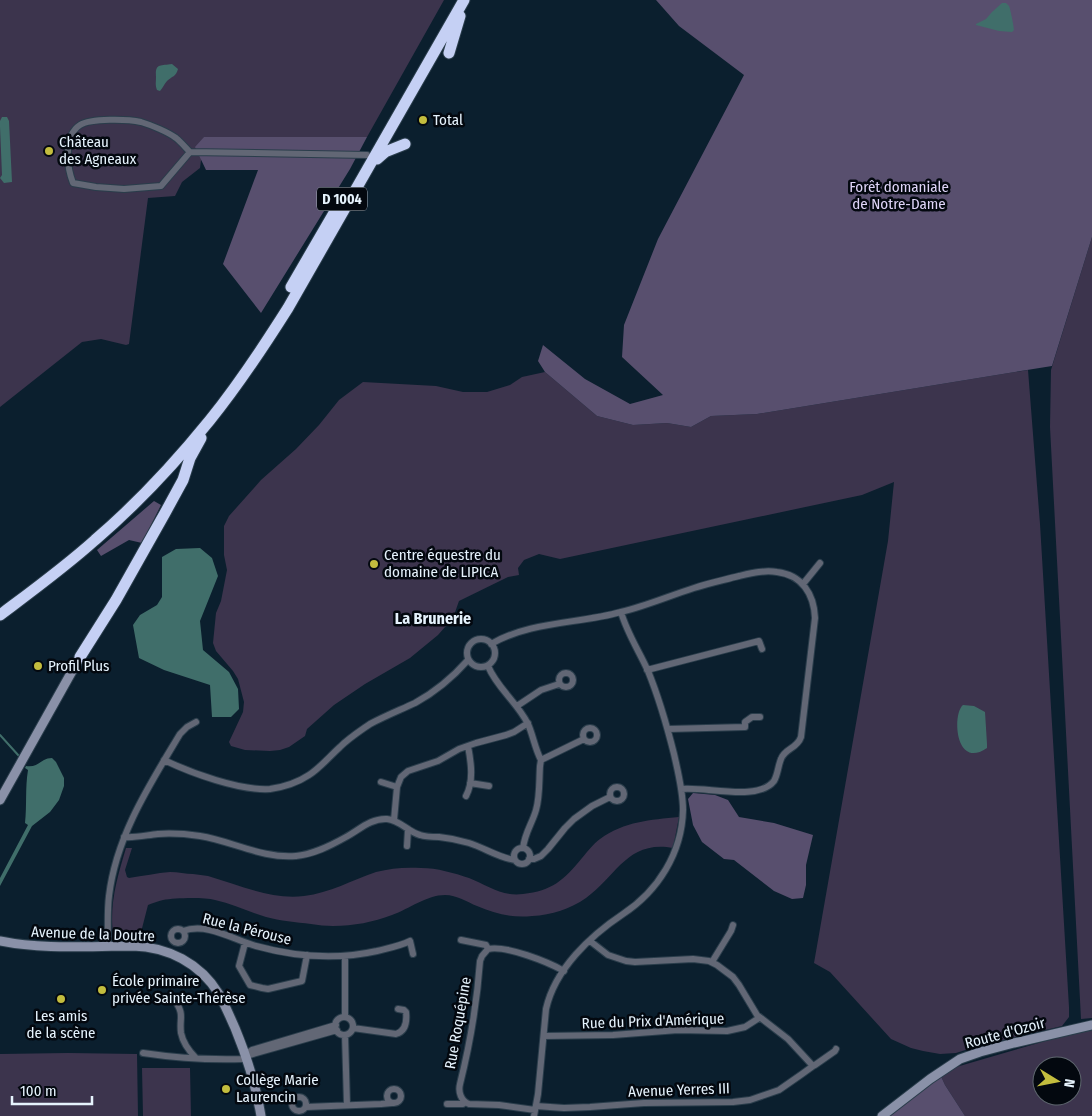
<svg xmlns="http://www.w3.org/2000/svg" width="1092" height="1116" viewBox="0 0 1092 1116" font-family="'Fira Sans Condensed',sans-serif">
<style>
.green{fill:#3c344d;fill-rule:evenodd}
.forest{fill:#584f6e}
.water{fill:#406e6a}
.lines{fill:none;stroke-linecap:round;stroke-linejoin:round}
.stream{stroke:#406e6a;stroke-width:2}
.street-casing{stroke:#2a3d4b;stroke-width:8}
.secondary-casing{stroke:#2a3d4b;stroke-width:11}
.highway-casing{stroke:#2a3d4b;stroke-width:13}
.street{stroke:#626775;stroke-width:6}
.secondary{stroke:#8a91a8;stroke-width:9}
.highway{stroke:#c5d0f4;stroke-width:11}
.poi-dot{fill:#c3bd3e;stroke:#03080f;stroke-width:2}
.labels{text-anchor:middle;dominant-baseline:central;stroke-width:5;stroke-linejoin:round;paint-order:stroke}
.shield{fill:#03080f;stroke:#a2acb6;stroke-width:1}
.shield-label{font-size:14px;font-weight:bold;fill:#e6f3fd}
.poi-label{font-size:15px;fill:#e6f3fd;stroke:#03080f;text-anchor:start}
.park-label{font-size:15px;fill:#dfd5f8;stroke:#03080f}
.street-label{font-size:15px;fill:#e6f3fd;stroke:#03080f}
.neighbourhood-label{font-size:16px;font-weight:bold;fill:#e6f3fd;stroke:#03080f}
</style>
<rect width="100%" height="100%" fill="#0b1f2e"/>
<path class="green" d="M0,0H444L367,137H204L200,168L182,182L175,196L148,198L129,344L126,345L101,339L82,342L0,407Z
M1092,237V1018L1081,1019L1050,427L1051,370Z
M1028,370L1040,524L1069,1007V1017L1062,1026L978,1046L956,1053L940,1054L923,1051L911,1048L891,1039L830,972L814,963L888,541L894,482L862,495L560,559L539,554L524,560L518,568L519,575L508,577L459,601L453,618L438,635L410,658L365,684L334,705L307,729L305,736L289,747L280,750L270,751L245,750L231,746L229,742L243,712L244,702L238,679L233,671L216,651L213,643L216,613L221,601L227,570L224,555V526L229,516L261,480L296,449L319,425L339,400L363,382L436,386L463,392H487L510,385L522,377L545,372L597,416L633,425L667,423L691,427L711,416L757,414Z
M679,817L673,848C627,840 617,876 586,898C570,909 552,915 532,916C513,918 495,914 477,906C467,902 457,895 445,895C427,895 409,909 392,915C373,922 354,926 333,926C326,926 318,925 311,924C296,922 280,921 266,917C249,912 233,904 215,900C203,897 175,898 163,900C158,901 153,903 148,905L139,940H114C108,908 117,878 126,848H132L125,870L127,877L129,878C143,876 157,873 170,872C178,872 186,874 193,874C198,875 203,875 208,876C239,885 271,900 304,896C330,893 352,880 376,872C391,868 406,867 421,868C437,868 454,873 469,878C487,885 502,897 523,894C552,891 564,880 582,858C587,852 593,844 600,839C625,821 650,820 679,817Z
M1092,1029V1116H965L945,1085L939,1072L1080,1031ZM1042,1066H1072V1096H1042Z
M68,1053L137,1054L138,1116H0V1054Z
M142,1068H190L191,1116H143Z"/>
<path class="forest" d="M656,0H1092V237L1052,366L757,414L711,416L691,427L667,423L633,425L597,416L545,372L538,361L543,345L585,379L630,404L663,395L622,357L624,325L658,239L744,75L679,26Z
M204,137H367L350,169L261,313L223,264L258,170H206L195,147Z
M154,501L161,505L142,543L129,540L101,556L97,550Z
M693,793L715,795L728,800L739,817L774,823L813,835L806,865V885L803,898L792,899L774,891L734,860L724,859L702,842L693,825L688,799Z
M939,1072L945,1085L965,1116H882Z"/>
<path class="water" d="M1002,3H1006C1007,4 1008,5 1009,6C1010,7 1014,27 1014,30L1012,32L999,31L976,25V24L986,19L992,12Z
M172,64L178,69C176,77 172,76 167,81C164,84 163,88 160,91L157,90C155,85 156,82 156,77C155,63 160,66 172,64Z
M2,117H7L9,121L12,182L4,183L0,178L2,175L0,127V121Z
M200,548L212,558L218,576L200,621L203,650L229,672L238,689L239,709L231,717H212L210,685L164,670L139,658L133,625L140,615L157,605L162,597V557L176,549Z
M963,705L974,706L985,712L987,744V748C955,770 952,714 963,705Z
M52,758L56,762L64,778V786L59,800L50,812L32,826L0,886V878L28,825L25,823C27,806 25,788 28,770L25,768L26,766C39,768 41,758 52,758Z"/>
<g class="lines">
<path class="stream" d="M0,735L19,756"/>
<defs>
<path id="street" d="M190,152L161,186L124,189L96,187L73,183C67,168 63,136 80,125C91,118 128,119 141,122C151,125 168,132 176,138C181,142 185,147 190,152L367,155
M803,584L820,563
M621,612C646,606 669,596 694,588C709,583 724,580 739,576C752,573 764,570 777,572C802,575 814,594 815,618L801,737C797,749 785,748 781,759C778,766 778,774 774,781C758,802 705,786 681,789
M467 653a14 14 0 1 1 28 0a14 14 0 1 1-28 0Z
M491,644C531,621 578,624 621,612C627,633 639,651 648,671C659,698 667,726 674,754C678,772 683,791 683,810C682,853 658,891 623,914C590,936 555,969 546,1009L538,1094L534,1116
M488,666C497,688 517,702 528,724C533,735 535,749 541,760L540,766C539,781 540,796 536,810C532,824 525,832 523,848
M647,670L759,641L762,649
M559 680a7 7 0 1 1 14 0a7 7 0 1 1-14 0Z
M517,706L541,690L559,684
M583 735a7 7 0 1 1 14 0a7 7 0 1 1-14 0Z
M668,729L745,727V722L752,717H760
M164,760C191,773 240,791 270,789C284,787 297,783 309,775C320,768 330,756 340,747C349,738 360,731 370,724C385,716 400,710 415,703C435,692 453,677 468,660
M541,760L584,739
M381,782L397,787
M470,783L489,786
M610 794a7 7 0 1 1 14 0a7 7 0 1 1-14 0Z
M466,796C474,781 471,762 468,746
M394,820L397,787L401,777L408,771L438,761L459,749L476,743L506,735L514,732L528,723
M124,837C136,838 147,835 158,834C172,833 186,834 200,836C232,841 263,859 296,856C314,854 330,846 346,837C359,830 371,818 387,819C400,820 408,832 420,835C426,837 433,837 439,837C449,838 459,840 469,843C485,848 499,858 515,860
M407,846L408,829
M514 856a8 8 0 1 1 16 0a8 8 0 1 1-16 0Z
M529,859H534L541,856L548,849L565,828L574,819L592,806L610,797
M171 936a7 7 0 1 1 14 0a7 7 0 1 1-14 0Z
M183,931C207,922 234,940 256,946C296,957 337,960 377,951C389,948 400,946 410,941L413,954
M461,940L486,945L488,949
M245,943L239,966L250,985L262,988L268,989L302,981L307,955
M108,946C108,929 107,912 109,896C116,836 150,784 180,734L187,727L196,722
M345,956V1017
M712,962L731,931L733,925
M175,1001C185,1015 179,1018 181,1033C183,1043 189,1051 196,1058
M335 1026a9 9 0 1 1 18 0a9 9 0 1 1-18 0Z
M336,1025L252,1050L249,1052L246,1056L337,1030
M353,1028L396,1034C406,1031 407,1021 406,1012L404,1010L398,1009
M345,1035L347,1105
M544,1036L613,1035L678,1030L727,1031L745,1027L759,1018
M143,1053C176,1058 210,1060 243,1059L246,1056
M813,1066L815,1065L835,1051L836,1049
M387 1096a7 7 0 1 1 14 0a7 7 0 1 1-14 0Z
M292 1104a7 7 0 1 1 14 0a7 7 0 1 1-14 0Z
M447,1104H463L465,1102
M536,1106L564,1108L590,1107L644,1103L733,1102L750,1100L779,1090L802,1074L813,1066L788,1039L757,1015L739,985L733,977L717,965L709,961L693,959L635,962L626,961L608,955L590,941
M306,1107L381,1104L392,1103
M535,1110L499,1105L469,1104C461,1101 458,1092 460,1084C470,1044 477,1003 480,961L482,956L488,949C506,945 548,962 564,971"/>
<path id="secondary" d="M0,800L80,657
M0,941C44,950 89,946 133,946C168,947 200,963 219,994C225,1005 230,1017 235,1028C247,1057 256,1086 261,1116
M882,1116L930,1079L960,1059L980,1052L1014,1043L1092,1025"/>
<path id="highway" d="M449,53L460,16
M377,159L385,152L405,144
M291,287L338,206
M0,615C32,591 65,567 95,540C137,504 176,462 210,420C239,384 264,346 288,308L464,0
M80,657L116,600L165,513L183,480L190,458L201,438"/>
</defs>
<use href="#street" class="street-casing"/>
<use href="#secondary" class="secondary-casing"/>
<use href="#highway" class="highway-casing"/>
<use href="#street" class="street"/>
<use href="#secondary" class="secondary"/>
<use href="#highway" class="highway"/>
</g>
<g class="poi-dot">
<circle cx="423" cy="120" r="5"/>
<circle cx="49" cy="151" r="5"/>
<circle cx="374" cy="564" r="5"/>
<circle cx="38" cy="666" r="5"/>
<circle cx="102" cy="990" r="5"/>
<circle cx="61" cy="999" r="5"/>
<circle cx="226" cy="1089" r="5"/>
</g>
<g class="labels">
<rect class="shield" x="317" y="187.5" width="50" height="23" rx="4"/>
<g class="shield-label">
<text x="342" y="199">D 1004</text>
</g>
<g class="poi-label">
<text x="433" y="120">Total</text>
<text x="59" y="142">Château<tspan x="59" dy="17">des Agneaux</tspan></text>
<text x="384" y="555">Centre équestre du<tspan x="384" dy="17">domaine de LIPICA</tspan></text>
<text x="48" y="666">Profil Plus</text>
<text x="112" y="981">École primaire<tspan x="112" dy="17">privée Sainte-Thérèse</tspan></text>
<text x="61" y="1016" text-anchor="middle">Les amis<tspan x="61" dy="17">de la scène</tspan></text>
<text x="236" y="1080">Collège Marie<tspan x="236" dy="17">Laurencin</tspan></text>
</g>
<g class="park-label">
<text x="899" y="187">Forêt domaniale<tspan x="899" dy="17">de Notre-Dame</tspan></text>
</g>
<g class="street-label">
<text transform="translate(247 929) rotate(14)">Rue la Pérouse</text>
<text transform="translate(93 934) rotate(2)">Avenue de la Doutre</text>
<text transform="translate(653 1021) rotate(-2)">Rue du Prix d'Amérique</text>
<text transform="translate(458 1023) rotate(-80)">Rue Roquépine</text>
<text transform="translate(1005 1033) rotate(-15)">Route d'Ozoir</text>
<text transform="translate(679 1090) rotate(-2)">Avenue Yerres III</text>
</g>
<g class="neighbourhood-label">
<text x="433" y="618">La Brunerie</text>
</g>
</g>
<g transform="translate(1057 1081) rotate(100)"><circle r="24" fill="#03080f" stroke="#5e666e"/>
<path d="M0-4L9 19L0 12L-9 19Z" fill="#c3bd3e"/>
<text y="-8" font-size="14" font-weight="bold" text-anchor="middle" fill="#e6f3fd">N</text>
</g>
<path d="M12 1096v8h80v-8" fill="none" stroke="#e6f3fd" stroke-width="2.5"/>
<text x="20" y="1096" font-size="15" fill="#e6f3fd" stroke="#03080f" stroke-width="4" paint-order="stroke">100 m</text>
</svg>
